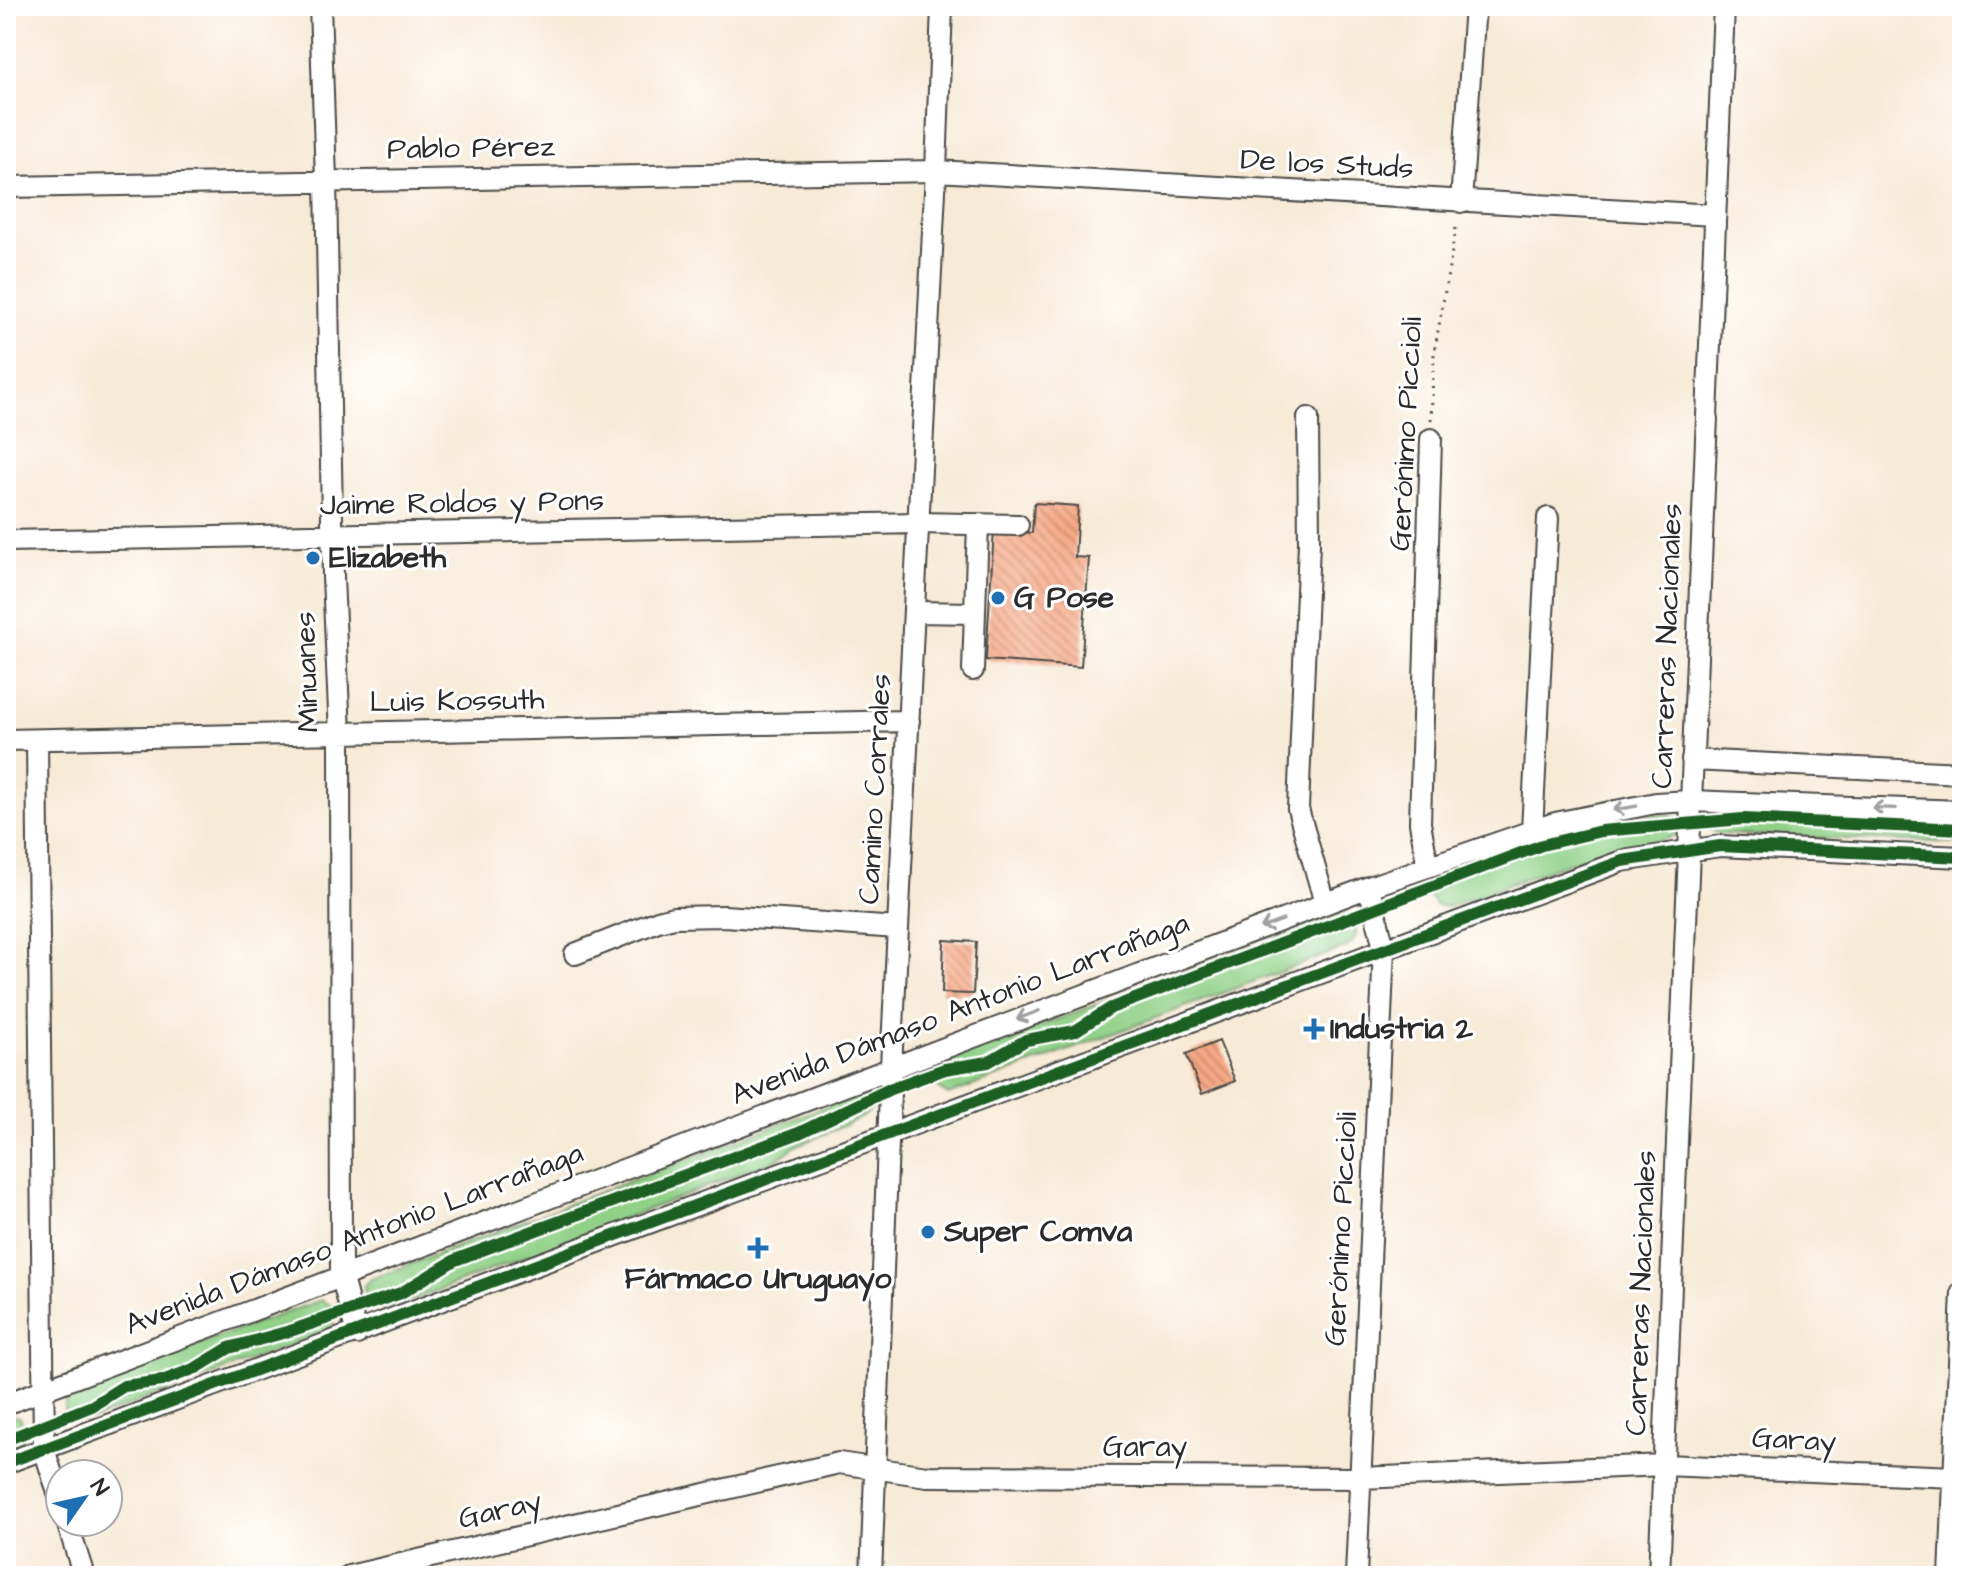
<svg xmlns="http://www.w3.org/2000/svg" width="1968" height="1582" viewBox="0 0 1968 1582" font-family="'Architects Daughter',sans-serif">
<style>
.green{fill:#90d087;stroke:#5e7e59;stroke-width:2}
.building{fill:url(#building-back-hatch)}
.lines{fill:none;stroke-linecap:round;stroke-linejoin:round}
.minor-casing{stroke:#4a4845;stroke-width:24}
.path{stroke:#4a4845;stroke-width:3;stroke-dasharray:2 6;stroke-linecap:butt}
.minor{stroke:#fff;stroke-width:20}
.cycleway-casing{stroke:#fff;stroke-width:17}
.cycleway{stroke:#1b5e20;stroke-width:12}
.oneway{stroke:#a0a0a0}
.poi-dot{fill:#1f6fb2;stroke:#fff;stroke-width:3}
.labels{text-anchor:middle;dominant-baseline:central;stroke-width:6;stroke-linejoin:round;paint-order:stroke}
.street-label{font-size:30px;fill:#2b2b2b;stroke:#fff}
.poi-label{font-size:30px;font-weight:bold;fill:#2b2b2b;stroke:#fff;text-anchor:start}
</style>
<defs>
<pattern id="building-back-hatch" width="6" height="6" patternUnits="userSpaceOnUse" patternTransform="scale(2)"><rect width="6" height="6" fill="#f7a884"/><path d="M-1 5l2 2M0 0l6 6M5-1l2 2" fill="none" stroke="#c8896c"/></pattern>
</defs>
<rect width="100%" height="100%" fill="#fff"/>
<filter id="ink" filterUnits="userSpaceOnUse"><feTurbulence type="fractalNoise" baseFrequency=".0125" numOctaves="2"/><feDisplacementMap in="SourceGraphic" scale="16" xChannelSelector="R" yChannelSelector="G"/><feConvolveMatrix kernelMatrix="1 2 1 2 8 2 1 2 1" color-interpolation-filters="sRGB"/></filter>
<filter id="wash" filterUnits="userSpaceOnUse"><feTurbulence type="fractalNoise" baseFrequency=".006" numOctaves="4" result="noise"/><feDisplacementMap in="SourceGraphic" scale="32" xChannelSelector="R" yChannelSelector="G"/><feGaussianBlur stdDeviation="1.8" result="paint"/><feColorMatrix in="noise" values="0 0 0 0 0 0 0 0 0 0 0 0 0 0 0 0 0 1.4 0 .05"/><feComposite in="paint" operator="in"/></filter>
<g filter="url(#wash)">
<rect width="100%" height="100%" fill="#f7ead6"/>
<path class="green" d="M1714,812L1956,821L1962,822V843L1718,834C1709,829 1706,826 1708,815Z
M1665,813L1676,818L1680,825L1679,833C1656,846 1626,845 1601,853C1549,868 1499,888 1448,907L1436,905L1426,892L1425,886L1435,876L1529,840L1611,821Z
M1338,913L1348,914C1357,926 1361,937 1347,947L948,1095L939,1089L933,1073L945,1062Z
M856,1095H865L871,1099L873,1107L863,1117L796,1146L776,1160L400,1305L389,1308H373L365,1299L364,1285L371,1279Z
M321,1300L330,1305L336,1314L332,1327L320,1334L96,1418C81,1422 73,1424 64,1410L67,1395L74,1389Z
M6,1414L20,1417L26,1435L17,1450L6,1454Z"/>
<g id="blocks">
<path class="building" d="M1034,503L1078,506L1075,557L1089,558L1081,667L986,660L994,530L1032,533Z
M944,940L976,942L973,994L942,993Z
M1219,1041L1235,1081L1202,1094L1186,1054Z"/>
</g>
</g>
<g filter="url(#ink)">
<use href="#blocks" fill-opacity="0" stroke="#4a4845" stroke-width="2"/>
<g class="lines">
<defs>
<path id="minor" d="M320,6L326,180L333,577L340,734L341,1275L357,1334
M6,187L936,171L1715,215
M1461,202L1475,6
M1308,418L1309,543L1298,809L1325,903
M6,541L919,523L1018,525
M915,612L974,613
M973,670L978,524
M6,740L909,721
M37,740L44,1449L60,1499
M1692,760L1962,773
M1532,831L1548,518
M1428,867L1420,823L1431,439
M575,954L658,921L674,917L724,916L898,928
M6,1404L1369,887L1555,823L1656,803L1690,801L1962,811
M6,1463C545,1263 1082,1059 1622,861L1720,846L1962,857
M67,1522L84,1576
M349,1576L839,1463L927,1476L1360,1478L1664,1465L1955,1477
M871,1576L891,1067L936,171L942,6
M1356,1576L1384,948L1369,887
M1659,1576L1724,6
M1950,1576L1962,1292"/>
</defs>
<use href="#minor" class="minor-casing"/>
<path class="path" d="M1431,420L1434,354L1457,222"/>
<use href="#minor" class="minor"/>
<defs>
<path id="cycleway" d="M6,1440L92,1406L124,1386L162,1381L196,1368L229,1348L290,1331L401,1293L455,1260L799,1133L890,1089L945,1069L988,1062L1026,1040L1075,1031L1111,1008L1542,845L1601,831L1743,819L1962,829
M6,1463C545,1263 1082,1059 1622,861L1720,846L1962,857"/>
</defs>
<use href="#cycleway" class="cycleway-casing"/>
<use href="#cycleway" class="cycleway"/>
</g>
<defs><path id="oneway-shaft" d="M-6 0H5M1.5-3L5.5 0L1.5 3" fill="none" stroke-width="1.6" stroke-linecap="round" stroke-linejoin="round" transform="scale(2)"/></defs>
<g class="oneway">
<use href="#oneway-shaft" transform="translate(1625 808) rotate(171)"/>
<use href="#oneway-shaft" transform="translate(1884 808) rotate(-178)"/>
<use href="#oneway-shaft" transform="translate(1272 924) rotate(159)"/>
<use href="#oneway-shaft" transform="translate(1028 1015) rotate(159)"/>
</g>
</g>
<g class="poi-dot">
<circle cx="313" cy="558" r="8"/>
<circle cx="998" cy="598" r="8"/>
<path d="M1310 1017h8v8h8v8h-8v8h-8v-8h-8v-8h8z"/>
<circle cx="928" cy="1232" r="8"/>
<path d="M754 1236h8v8h8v8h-8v8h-8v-8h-8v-8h8z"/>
</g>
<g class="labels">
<g class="street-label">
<text transform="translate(471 148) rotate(-1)">Pablo Pérez</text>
<text transform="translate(1327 164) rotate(3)">De los Studs</text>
<text transform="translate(1406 434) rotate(-87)">Gerónimo Piccioli</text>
<text transform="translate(462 503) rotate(-1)">Jaime Roldos y Pons</text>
<text transform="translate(1667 646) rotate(-88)">Carreras Nacionales</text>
<text transform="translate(307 672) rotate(-92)">Minuanes</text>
<text transform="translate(457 701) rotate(-1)">Luis Kossuth</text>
<text transform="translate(875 789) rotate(-87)">Camino Corrales</text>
<text transform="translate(960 1009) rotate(-21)">Avenida Dámaso Antonio Larrañaga</text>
<text transform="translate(1341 1229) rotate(-87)">Gerónimo Piccioli</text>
<text transform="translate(354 1239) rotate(-21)">Avenida Dámaso Antonio Larrañaga</text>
<text transform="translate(1641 1293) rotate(-88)">Carreras Nacionales</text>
<text transform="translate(1794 1440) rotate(3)">Garay</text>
<text x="1145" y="1447">Garay</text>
<text transform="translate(500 1510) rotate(-13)">Garay</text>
</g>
<g class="poi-label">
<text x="329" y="558">Elizabeth</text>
<text x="1014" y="598">G Pose</text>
<text x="1330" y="1029">Industria 2</text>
<text x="944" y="1232">Super Comva</text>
<text x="758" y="1279" text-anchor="middle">Fármaco Uruguayo</text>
</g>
</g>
<rect width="1968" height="1582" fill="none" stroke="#fff" stroke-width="32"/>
<g transform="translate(84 1498) rotate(56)"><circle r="38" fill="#ffffff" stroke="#aaaaaa" stroke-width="2"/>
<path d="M0-6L14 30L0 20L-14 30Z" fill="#1f6fb2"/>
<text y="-12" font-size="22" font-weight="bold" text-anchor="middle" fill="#2b2b2b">N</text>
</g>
</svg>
